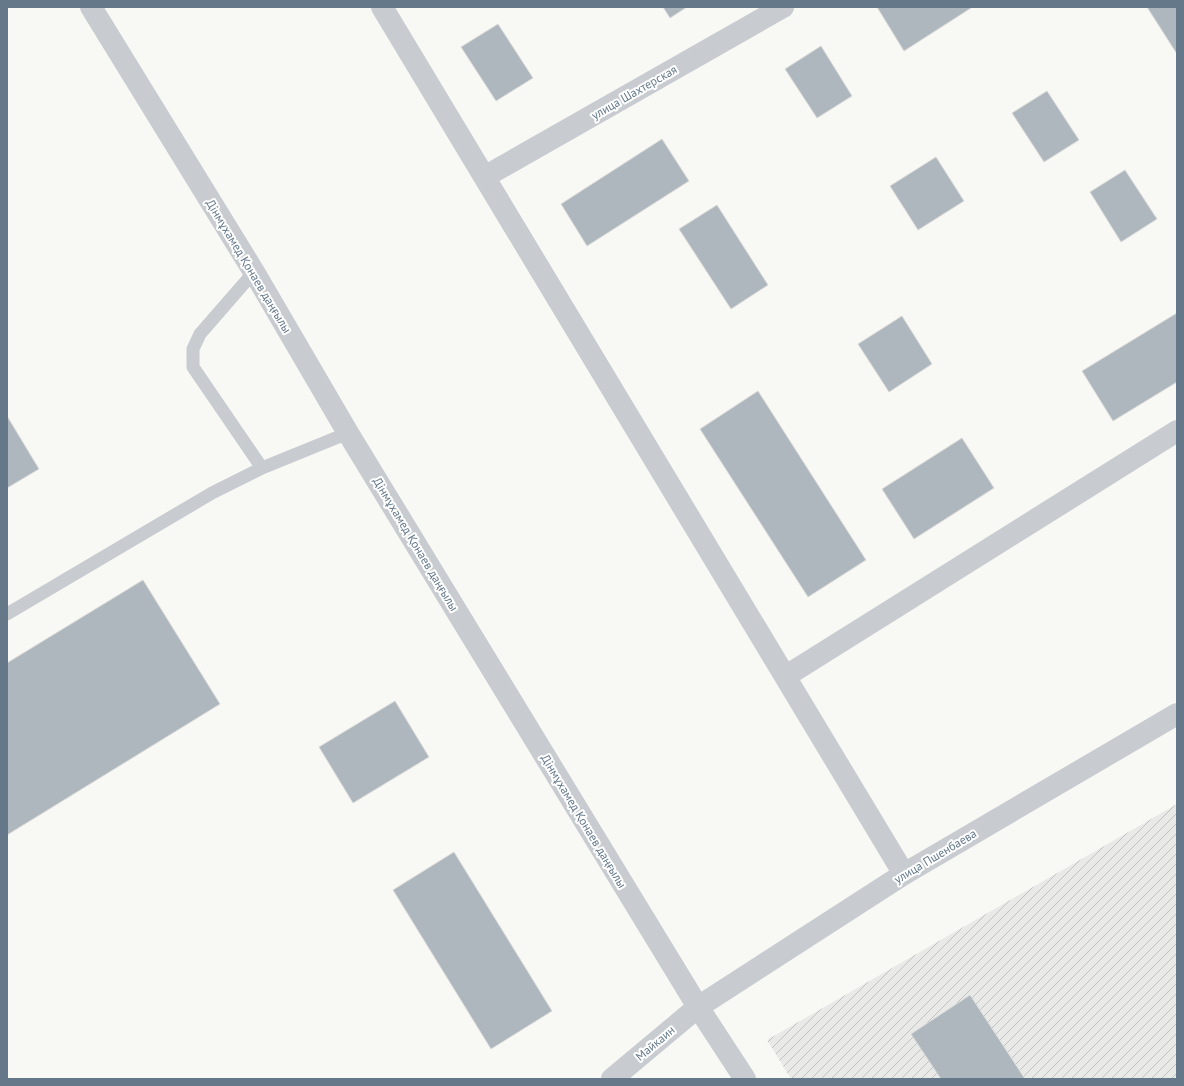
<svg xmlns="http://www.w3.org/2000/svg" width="1184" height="1086" viewBox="0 0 1184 1086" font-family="'PT Sans',sans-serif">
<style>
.industrial{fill:url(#industrial-furrows)}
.building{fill:#aeb7be;stroke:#dadad8}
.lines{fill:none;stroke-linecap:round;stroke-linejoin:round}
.service{stroke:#c8ccd0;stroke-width:13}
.minor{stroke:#c8ccd0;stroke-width:22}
.tertiary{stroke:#c8ccd0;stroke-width:22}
.labels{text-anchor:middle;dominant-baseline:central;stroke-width:4;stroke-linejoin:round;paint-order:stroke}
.street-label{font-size:12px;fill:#64788a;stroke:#fff}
</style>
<defs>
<pattern id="industrial-furrows" width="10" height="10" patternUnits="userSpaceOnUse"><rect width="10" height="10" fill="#e9eae8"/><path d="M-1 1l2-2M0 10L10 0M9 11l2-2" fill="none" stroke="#c0c2c2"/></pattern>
</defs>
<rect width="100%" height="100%" fill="#f8f9f5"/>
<path class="industrial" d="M1177,804V1079H791L767,1040Z"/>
<path class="building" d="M663,7H687L670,18Z
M877,7H970L971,8L904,51Z
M1147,7H1177V54Z
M498,24L533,78L496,101L461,47Z
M821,46L852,96L817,118L785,69Z
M1047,91L1079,140L1044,162L1012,113Z
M662,139L689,181L587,246L561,204Z
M936,157L964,201L918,230L890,186Z
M1125,170L1157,219L1121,242L1090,192Z
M717,205L768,285L731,309L679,229Z
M1177,313V382L1113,421L1082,371Z
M902,316L932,364L889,392L858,344Z
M758,391L866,560L808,597L700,429Z
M7,416L39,469L7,488Z
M962,438L994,488L914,539L882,489Z
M143,580L220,704L7,835V663Z
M395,701L429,757L353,803L319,747Z
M454,852L552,1011L491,1049L393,890Z
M970,995L1025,1079H941L911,1034Z"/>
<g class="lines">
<path class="service" d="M254,272L200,334L193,349V367L262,468
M7,614L212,493L262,468L348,433"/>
<path class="minor" d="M382,7C558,295 732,584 904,874
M486,176L783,7
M786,676L1177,431
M612,1079L698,1007L745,1079"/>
<path class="tertiary" d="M91,7L254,272L348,433L698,1007L904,874L1177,714"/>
</g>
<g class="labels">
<g class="street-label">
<text transform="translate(634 92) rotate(-30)">улица Шахтерская</text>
<text transform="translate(249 266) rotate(59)">Дінмұхамед Қонаев даңғылы</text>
<text transform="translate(416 544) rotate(59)">Дінмұхамед Қонаев даңғылы</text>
<text transform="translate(584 821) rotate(59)">Дінмұхамед Қонаев даңғылы</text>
<text transform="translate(935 856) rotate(-31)">улица Пшенбаева</text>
<text transform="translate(655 1043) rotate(-40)">Майкаин</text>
</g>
</g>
<rect width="1184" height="1086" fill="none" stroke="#64788a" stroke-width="16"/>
</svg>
